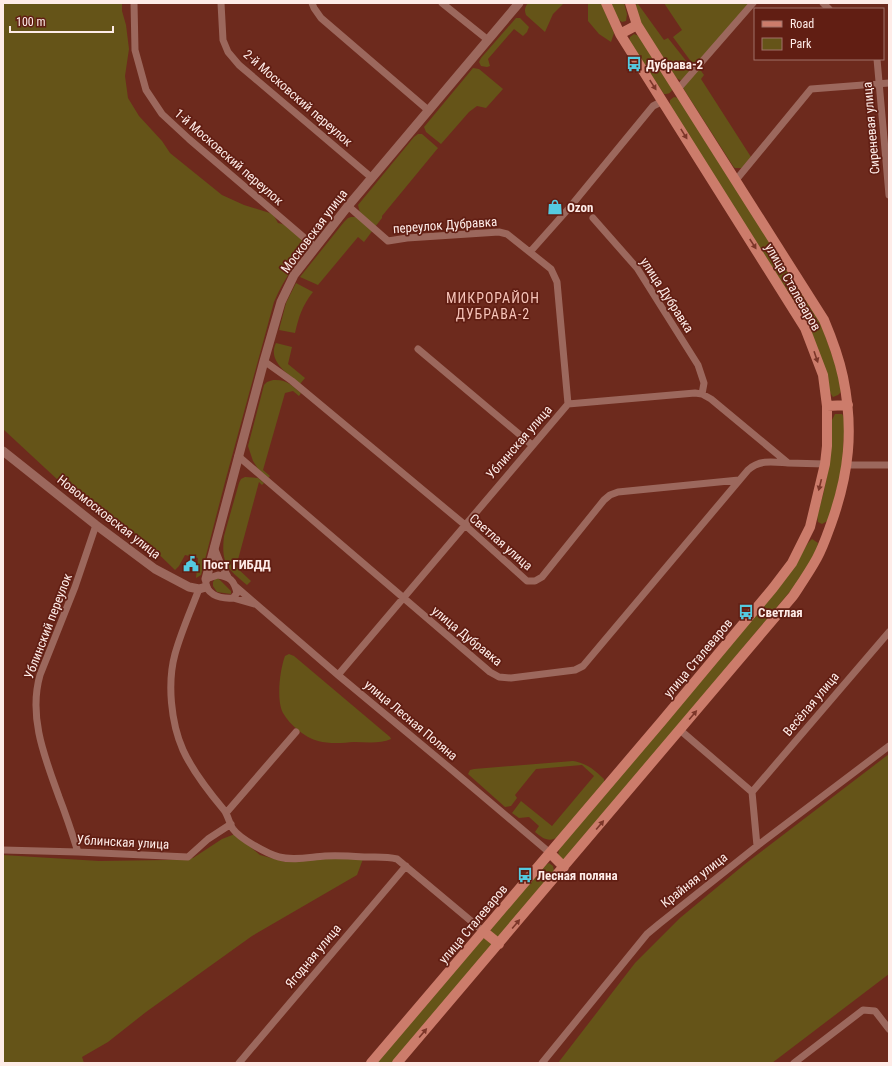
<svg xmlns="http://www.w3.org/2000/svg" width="892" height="1066" viewBox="0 0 892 1066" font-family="'Roboto Condensed',sans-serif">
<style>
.green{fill:#655418}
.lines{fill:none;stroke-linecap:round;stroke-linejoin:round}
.minor{stroke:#9c685d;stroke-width:7}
.tertiary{stroke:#9c685d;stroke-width:9}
.secondary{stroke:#cc7c6b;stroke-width:10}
.oneway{fill:#7c3629}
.labels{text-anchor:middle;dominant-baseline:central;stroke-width:3.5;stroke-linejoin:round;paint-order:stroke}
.poi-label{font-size:13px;font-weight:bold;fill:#feece8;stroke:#611e13;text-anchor:start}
.street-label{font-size:13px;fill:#feece8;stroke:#611e13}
.neighbourhood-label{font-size:14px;letter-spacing:1px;fill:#f6c4b9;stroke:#611e13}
</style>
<rect width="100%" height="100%" fill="#6d2a1d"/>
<path class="green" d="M3,3H122V11L126,25L129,49L125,76L128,98L139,116L162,141L170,153L222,195L244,205L273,214L278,223C289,225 302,235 306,246C303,254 297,261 293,268C285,279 279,290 274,302L225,482L201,575L196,578L198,558L185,555L179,566L175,570L143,539L73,494L3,429Z
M528,3H564L553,14L545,32L526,15C524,10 525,7 528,3Z
M588,3H601L614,33L611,42L599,34L588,21Z
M610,3H624L627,14L626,21L622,22L616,18Z
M664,3H749L695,67L673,37L682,30Z
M638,4L664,40L668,38L687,62L690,72L682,80H680L676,78L638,18L635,5Z
M516,18H520L529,27L527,32L523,36L514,29L488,59L490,66L487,67L481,66L479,62L481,58Z
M634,34L639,36L673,88C671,93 669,94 664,94L629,42L630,37Z
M473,68L479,69L503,89L486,108L477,106L469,112L441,144L426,132L424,127Z
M699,68L704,75L701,79L751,157L742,168H735L733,166L683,88Z
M674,97L679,98L820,320L837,370L841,392L838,395L833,397L829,391L826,373L670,105V100Z
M418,134H422L438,148L382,216V218L375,227L360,213L358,205L414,137Z
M351,217H356L373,230L364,242L358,237L318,285L300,277L344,222L348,218Z
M296,283L313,292C302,306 299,316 295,333L279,330L286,303Z
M276,343L292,347L288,364L305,378L300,384C288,374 267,361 276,343Z
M273,380C287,379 291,385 301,393L299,396L293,391L285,393L263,470L270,476L267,479L260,472L253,461L248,446L264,385L267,382Z
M835,414H842L845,419L842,468L829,520L822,524L818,522L817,516L823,495L828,471L832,420Z
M245,477L258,478L264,483L262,485L259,482L236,567L251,581L247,585C227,568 221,564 224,536L239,483L241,479Z
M812,539L818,543C815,560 802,576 792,589L568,857L562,860L558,856L559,849L794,566L808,543Z
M218,578L231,591V594L217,592L213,586V582L215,579Z
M289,654L294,656L390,737L391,739C380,744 366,742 354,742C343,743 329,744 318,741C304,737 290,725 283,713C276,700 280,669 285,656Z
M889,754V974L772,1063H558L635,963L680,918L745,864Z
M573,761C586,763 595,770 604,779V783L559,836C550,843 543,839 535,832L539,826L529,817L519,818L512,813L521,801L552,826L594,776L582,765L536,769L515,795L517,798L511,806L505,807L468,774L470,770L474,769Z
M235,834L260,855L286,862L331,858L363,859L357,875L252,936L146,1012L108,1042L82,1057L84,1063H3V855L99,861L165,860L193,858L222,839Z
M549,863L553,866L554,871L501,936L496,937L491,933V927L544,866Z
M486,937L492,944L394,1063H376L480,940Z"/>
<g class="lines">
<path class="minor" d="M134,3L135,50L146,90L162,114L189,139L315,247
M221,3L223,40L228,52L239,65L372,178
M312,3L314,8L321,18L428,110
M442,3L488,40
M823,3L829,9
M877,59L889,195
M678,89L753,3
M736,180L811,89L889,83
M348,206L388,241L407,238L499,232L507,234L551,269L557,282L568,404
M593,218L637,268L698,365L704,383L702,394
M530,252L570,207L653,106L663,101
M418,349L532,445
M264,361L292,381L465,525L527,581H535L542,577L604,500L610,495L618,492L739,480
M238,456L490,672L499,677L511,678L575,670L583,666L748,470C760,459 774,462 788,463
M847,465H889
M214,547L220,562L228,577
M218,575C230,577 234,580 237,593L233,598C219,599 204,594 206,579Z
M235,586L338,675L452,770L550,853
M199,589C191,610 181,632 175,654C167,683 171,723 183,750C193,772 208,791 224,810C228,815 229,823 233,829C240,839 268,854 279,857C294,861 310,857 325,856C338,855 351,856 364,857C376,857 386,856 397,859L483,931
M233,598L254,604
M338,675L568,404L695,393L702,394L711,399L788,463L825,464
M680,730L752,792L757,846
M752,792L889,632
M226,813L296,732
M3,850L78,852L188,857L208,839L231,824
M78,852C72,833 66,815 59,797C45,758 28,717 40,675L75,587L96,525
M239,1063L406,866
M542,1063L647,934L659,924L757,846L889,746
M794,1063L863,1010L875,1011L889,1029"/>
<path class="tertiary" d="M3,451L96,525L155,569L189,587L199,589L206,587
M206,579L264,361L281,302L294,275L348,206L519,3"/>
<path class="secondary" d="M620,34L637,25
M827,406L848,405
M550,853L564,867
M483,931L499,944
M371,1063L662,721L773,588L792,563L810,527L825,464L827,446V406L823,375L805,328L620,34L606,3
M397,1063L793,596C801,584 810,571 817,558C823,547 827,535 831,524C849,474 854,430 843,377C839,358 832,339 824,320L637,25L630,3"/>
</g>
<defs><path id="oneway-solid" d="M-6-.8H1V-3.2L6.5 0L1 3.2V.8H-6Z"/></defs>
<g class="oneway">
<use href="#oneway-solid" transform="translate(653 85) rotate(57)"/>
<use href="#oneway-solid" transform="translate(684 134) rotate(58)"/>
<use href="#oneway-solid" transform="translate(753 244) rotate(57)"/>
<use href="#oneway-solid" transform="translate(816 357) rotate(71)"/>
<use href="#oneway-solid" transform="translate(820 485) rotate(104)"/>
<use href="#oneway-solid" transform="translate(693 715) rotate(-50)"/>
<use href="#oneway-solid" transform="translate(600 825) rotate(-50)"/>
<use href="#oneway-solid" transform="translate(516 924) rotate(-50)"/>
<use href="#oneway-solid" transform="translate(423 1033) rotate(-50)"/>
</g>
<defs>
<symbol id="bus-bare" viewBox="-9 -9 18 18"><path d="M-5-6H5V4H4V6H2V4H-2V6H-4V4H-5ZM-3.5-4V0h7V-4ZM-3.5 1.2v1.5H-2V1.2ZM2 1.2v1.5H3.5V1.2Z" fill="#55cae0" stroke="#611e13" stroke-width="2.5" paint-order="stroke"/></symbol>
<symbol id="shop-bare" viewBox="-9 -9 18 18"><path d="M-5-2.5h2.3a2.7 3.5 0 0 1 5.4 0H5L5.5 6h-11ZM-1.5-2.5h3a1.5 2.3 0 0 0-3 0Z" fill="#55cae0" stroke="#611e13" stroke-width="2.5" paint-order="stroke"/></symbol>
<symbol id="civic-bare" viewBox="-9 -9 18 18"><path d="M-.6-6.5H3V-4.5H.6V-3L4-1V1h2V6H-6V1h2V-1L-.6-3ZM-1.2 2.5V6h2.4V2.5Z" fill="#55cae0" stroke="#611e13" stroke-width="2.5" paint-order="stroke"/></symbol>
</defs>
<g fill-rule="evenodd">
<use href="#bus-bare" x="623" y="53" width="22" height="22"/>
<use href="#shop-bare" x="544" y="196" width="22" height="22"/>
<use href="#civic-bare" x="180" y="553" width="22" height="22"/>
<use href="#bus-bare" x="735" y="601" width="22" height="22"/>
<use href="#bus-bare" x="514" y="864" width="22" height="22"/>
</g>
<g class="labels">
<g class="poi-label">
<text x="646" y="64">Дубрава-2</text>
<text x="567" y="207">Ozon</text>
<text x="203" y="564">Пост ГИБДД</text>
<text x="758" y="612">Светлая</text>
<text x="537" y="875">Лесная поляна</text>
</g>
<g class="street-label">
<text transform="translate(298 98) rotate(41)">2-й Московский переулок</text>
<text transform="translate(871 128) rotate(-95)">Сиреневая улица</text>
<text transform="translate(229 157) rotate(41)">1-й Московский переулок</text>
<text transform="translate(445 225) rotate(-4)">переулок Дубравка</text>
<text transform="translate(314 231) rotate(-53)">Московская улица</text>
<text transform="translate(793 287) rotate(60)">улица Сталеваров</text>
<text transform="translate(667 295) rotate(57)">улица Дубравка</text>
<text transform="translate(519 442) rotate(-49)">Ублинская улица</text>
<text transform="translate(109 517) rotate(38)">Новомосковская улица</text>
<text transform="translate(501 542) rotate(41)">Светлая улица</text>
<text transform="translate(48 626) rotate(-69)">Ублинский переулок</text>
<text transform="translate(467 636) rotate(39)">улица Дубравка</text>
<text transform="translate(698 658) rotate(-50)">улица Сталеваров</text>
<text transform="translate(811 704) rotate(-50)">Весёлая улица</text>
<text transform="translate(411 720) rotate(40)">улица Лесная Поляна</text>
<text transform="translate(123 842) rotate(3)">Ублинская улица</text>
<text transform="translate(694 880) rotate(-38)">Крайняя улица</text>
<text transform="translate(473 924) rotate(-50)">улица Сталеваров</text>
<text transform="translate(313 956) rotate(-50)">Ягодная улица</text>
</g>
<g class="neighbourhood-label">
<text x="493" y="298">МИКРОРАЙОН<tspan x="493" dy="16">ДУБРАВА-2</tspan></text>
</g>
</g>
<rect width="892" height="1066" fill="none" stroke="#feece8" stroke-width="8"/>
<rect x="754" y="8" width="130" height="52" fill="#611e13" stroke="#a07068"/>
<rect x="762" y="21" width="20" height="6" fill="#cc7c6b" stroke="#a07068"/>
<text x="790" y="28" font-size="12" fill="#feece8">Road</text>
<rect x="762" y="38" width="20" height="12" fill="#655418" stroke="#a07068"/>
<text x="790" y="48" font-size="12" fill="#feece8">Park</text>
<path d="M10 26v6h103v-6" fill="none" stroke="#feece8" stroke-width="2"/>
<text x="16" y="26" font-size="12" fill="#feece8" stroke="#611e13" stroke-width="3" paint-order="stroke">100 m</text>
</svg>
